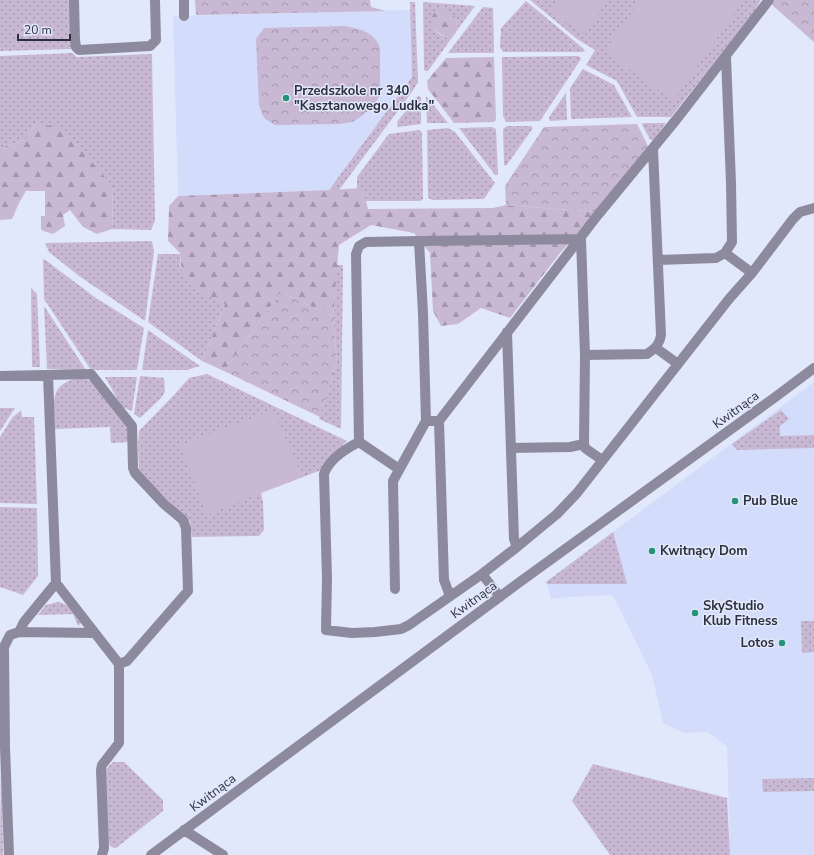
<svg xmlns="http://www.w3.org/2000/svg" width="814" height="855" viewBox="0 0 814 855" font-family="'Nunito Sans',sans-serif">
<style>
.built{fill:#d3dcfb}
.grass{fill:url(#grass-dots)}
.forest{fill:url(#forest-firs)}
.park{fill:url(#park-crowns)}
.garden{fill:#c9b8d3}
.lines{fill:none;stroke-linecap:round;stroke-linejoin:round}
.minor{stroke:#8d8a9e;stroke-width:10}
.poi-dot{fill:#249476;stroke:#e2e8fb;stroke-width:1.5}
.labels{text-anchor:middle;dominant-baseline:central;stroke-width:3;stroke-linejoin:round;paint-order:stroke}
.poi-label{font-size:13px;font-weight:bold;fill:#2d313d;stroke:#e2e8fb;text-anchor:start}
.street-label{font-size:13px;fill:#2d313d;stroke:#e2e8fb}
</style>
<defs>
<pattern id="grass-dots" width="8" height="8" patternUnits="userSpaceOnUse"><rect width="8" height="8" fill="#c9b8d3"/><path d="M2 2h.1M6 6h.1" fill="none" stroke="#a496ac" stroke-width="1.8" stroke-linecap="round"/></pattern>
<pattern id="forest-firs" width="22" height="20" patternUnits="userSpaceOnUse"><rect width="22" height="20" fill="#c9b8d3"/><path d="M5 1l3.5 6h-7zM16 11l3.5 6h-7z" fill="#a496ac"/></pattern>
<pattern id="park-crowns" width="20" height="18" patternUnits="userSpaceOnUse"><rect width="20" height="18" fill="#c9b8d3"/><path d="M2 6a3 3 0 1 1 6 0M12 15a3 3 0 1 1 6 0" fill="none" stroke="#a496ac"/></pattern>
</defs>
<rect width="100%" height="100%" fill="#e2e8fb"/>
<path class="built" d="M410,10L412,77L329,190L178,196L173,16Z
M814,382V855H730L727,747L708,732L684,733L663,723L652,675L613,595L568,597L551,599L547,584L546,582Z"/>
<path class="grass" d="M0,0H70L72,49L0,51Z
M530,0H761L753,13L671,117H637L617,81L586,65L595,50L577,39Z
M526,1L584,49L585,51L583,52H503L500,47L501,28Z
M410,2H415L418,82L412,92L339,190H329L412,77Z
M423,2L475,6L458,29L457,23L431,20C434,33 440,35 451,39L428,71H426L424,70Z
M483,7L493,8L494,53H448Z
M73,53L76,57L152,54L155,221L151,230L112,229L113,186L35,125L25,140L0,148V56Z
M577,56L580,57L581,59L540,121L506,122L503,116L502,57Z
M583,69L614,85L632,117L571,119L570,88Z
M566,93L567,120L550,121L549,117Z
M419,96L421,97V124L398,127L397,122L417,97Z
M426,97H427L448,123H427Z
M643,123H665V124L653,141L650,139L642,125Z
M507,126H531L533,128L506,166L504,165L503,129Z
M492,127L496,129L498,175H495L459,128Z
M448,128L455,132L495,183L484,199L433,200L428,198L427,130Z
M420,130L422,133L423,199L420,201H359L357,195V177L388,135L389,134Z
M152,241L154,252L145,321L79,276L49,252L45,243Z
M158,254H181L180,266L195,289L225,304L202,361L148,322Z
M44,259L96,298L144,328L137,370H91L44,299L43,260Z
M337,265H343L341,429L319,419L337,361L333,317Z
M31,288L37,294L40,367H32Z
M44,306L86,370L47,369Z
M148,330L200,366L187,370H142Z
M207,374L347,441L322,465L324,469L261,493L263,502L264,530L259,536L192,537L190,522L139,472L138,444L139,431L174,395L189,378Z
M140,376L164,378L165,392L161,398L140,418L134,414Z
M105,377H137L132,411L122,407Z
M78,378L88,380L94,382L127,427L129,442L111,443L110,427L55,429C55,404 47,385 78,378Z
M0,408H15L0,431Z
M21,410L22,417H34L37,504L0,503V437L12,418Z
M781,410L789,419L780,426V436L814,435V448L737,450L732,444Z
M0,507L37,508L38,576L23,595L0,587Z
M613,532L627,584H547L546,582Z
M58,602C70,604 75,614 81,623L78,626L73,614L38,615L46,605Z
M801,621H814V652L802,653Z
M1,749L3,855H0Z
M113,762H124L163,800V811L116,848C110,848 109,844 108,839L105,775L107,768Z
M593,764L727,798L730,855H610L572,801Z
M814,778V791L763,792L762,779Z"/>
<path class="forest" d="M440,8C453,10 456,17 458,29L451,39C435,33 421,22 440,8Z
M494,57L496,120L494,122L454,123L428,89L427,81L446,58Z
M35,125L60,126L113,186L112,229L97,234L83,227L70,210L63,215L65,226L53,234L43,231L41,229V216H45V191H26L19,203L12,219L0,220V148L25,140Z
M363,188L368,209L493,208L506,205L597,212L560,253L510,318L481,308L458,324L441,326L433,311L430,253L414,233L371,225L339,245L333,317L281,292L224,371L202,361L225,304C199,291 178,288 181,254L168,241L169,206L178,196L329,190Z"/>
<path class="park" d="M195,0H370L371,7L386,11L196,15Z
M775,0H814V42L771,4Z
M345,26C360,29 375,32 380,48V95L374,105L362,116L352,122L340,124L275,125L264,118L259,105L256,39L264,28Z
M637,124L648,146L597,212L506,205L505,186L544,127Z
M281,292L333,317L337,361L320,417L224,371Z"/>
<path class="garden" d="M557,0H607L586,34L550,12Z
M641,0H744L673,101L604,51Z
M273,410L302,476L207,515L180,445Z"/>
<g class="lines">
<path class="minor" d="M74,0L75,40L76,47L79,50L150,46L156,40L155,0
M184,0V16
M726,57L731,183L732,242L725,253L752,273
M419,241L581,239L585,355L584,444L585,448L602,460
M658,260L716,258L725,253
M507,332L514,539L517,547
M656,348L678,364
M585,355L647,354C655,349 660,344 661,335L653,149
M0,376L91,374L132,426L133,468L135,473L164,504L183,520L186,528L188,591L127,661L119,664
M426,421H439L597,216L676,120L769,0
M439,421L444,580L450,596
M359,442C345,449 329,459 324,474L327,578L326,630L352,633L375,632L401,629L409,625L482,574L517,547L557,514L577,493L729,299L752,273L793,219L800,212L814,208
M511,448L570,447L584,444
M482,574L500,597
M56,583L119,664V743L102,765L101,770L104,848L102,855
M395,589L393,481L426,421L423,313L419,241L366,242L359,246L356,254L359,442L399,469
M19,632L94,633
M184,830L223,855
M9,855L5,747L4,647L10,635L19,632L24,622L56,583L48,375
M151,855L517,584L774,398L814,368"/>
</g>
<g class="poi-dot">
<circle cx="286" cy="98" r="4"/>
<circle cx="735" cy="501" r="4"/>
<circle cx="652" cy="551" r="4"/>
<circle cx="695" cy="613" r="4"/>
<circle cx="782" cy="643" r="4"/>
</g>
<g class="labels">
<g class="poi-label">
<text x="294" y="91">Przedszkole nr 340<tspan x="294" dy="15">"Kasztanowego Ludka"</tspan></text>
<text x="743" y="501">Pub Blue</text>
<text x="660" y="551">Kwitnący Dom</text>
<text x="703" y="606">SkyStudio<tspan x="703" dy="15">Klub Fitness</tspan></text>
<text x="774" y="643" text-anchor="end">Lotos</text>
</g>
<g class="street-label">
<text transform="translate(736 410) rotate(-36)">Kwitnąca</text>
<text transform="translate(474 600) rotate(-36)">Kwitnąca</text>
<text transform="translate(213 793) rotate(-37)">Kwitnąca</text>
</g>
</g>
<path d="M18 34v6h52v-6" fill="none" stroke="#2d313d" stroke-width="2"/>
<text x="24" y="34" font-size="12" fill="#2d313d" stroke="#e2e8fb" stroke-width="3" paint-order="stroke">20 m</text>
</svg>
